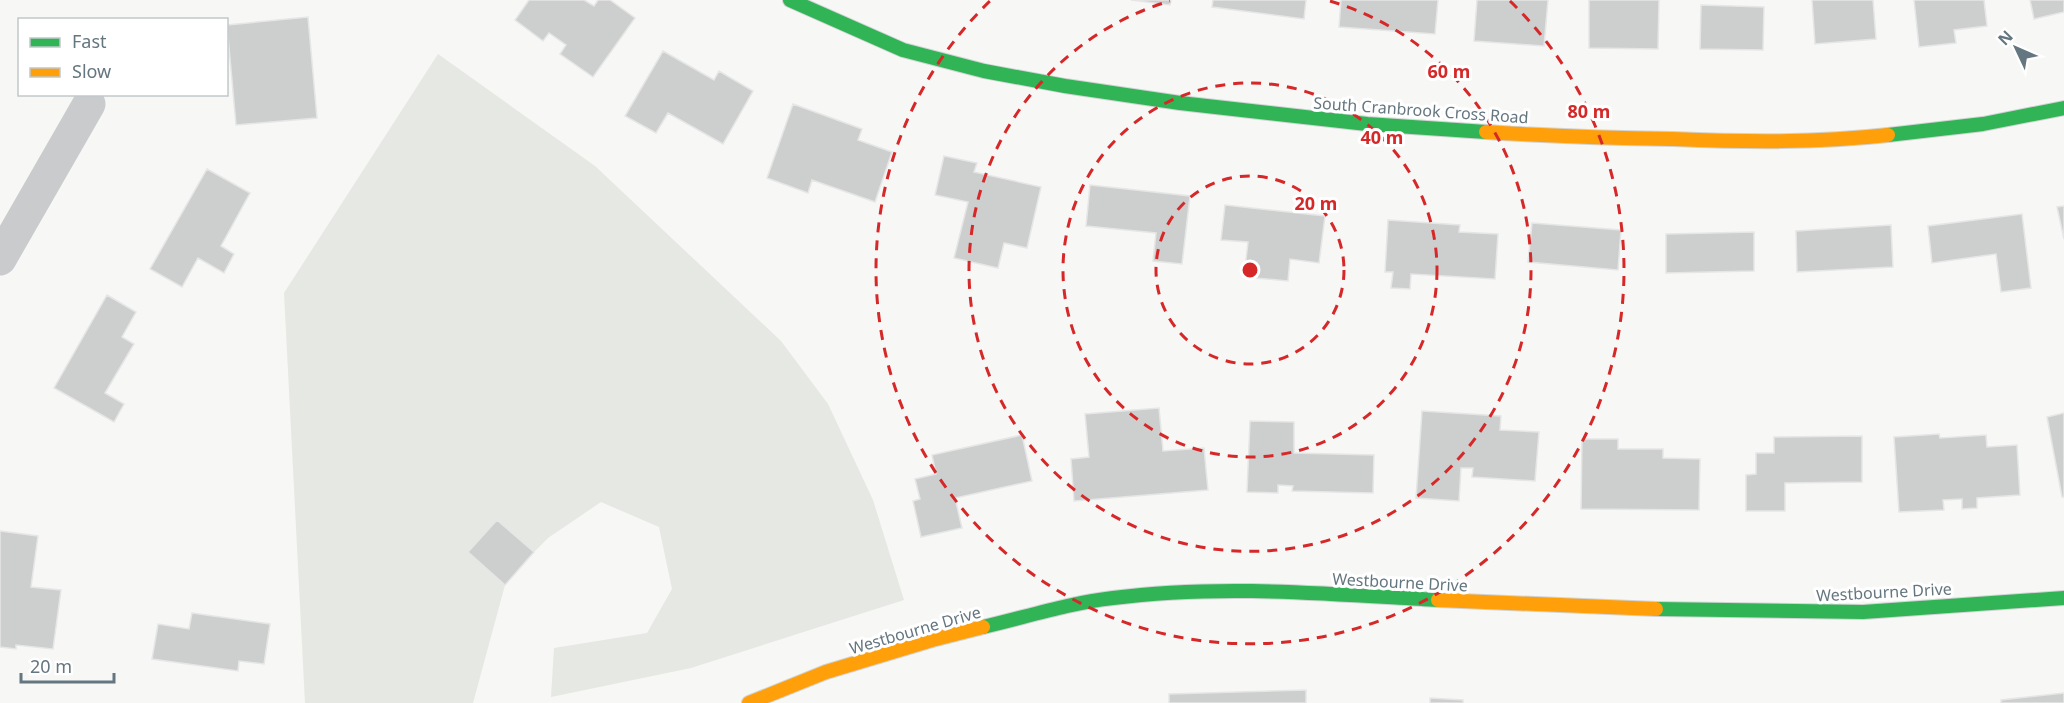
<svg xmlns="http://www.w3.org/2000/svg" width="2064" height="703" viewBox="0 0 2064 703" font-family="'Noto Sans',sans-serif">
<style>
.green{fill:#e6e8e3}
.building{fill:#cdcfcf;stroke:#e6e6e6;stroke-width:1.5}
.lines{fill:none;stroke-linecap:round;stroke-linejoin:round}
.fast-casing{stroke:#d2d4d4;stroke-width:16}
.slow-casing{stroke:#d2d4d4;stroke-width:16}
.street{stroke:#c9cbcc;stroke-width:33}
.fast{stroke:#30b455;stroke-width:14}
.slow{stroke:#ff9f0a;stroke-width:14}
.ring{fill:none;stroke:#d62828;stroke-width:3;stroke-dasharray:10 8}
.labels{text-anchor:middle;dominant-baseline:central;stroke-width:6;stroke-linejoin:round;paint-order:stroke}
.street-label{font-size:16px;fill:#64767f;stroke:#fff}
.centre{fill:#d62828;stroke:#fff;stroke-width:3}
.ring-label{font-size:18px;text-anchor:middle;font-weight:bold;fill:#d62828;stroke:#fff;stroke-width:6;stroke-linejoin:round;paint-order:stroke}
</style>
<rect width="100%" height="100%" fill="#f7f7f6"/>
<path class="green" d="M438,54L595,166L781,341L828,404L873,500L904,600L691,668L551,697L554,648L647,633L672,589L659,527L601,502L548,538L534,552L497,520L469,552L505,585L473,703H305L284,293Z"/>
<path class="building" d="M529,0H584L594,6L598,0H610L635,18L593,77L560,54L566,45L549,33L543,41L515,20Z
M1131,0H1171L1170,5Z
M1213,0H1306L1304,19L1212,7Z
M1341,0H1438L1435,34L1339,27Z
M1477,0H1548L1544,46L1474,41Z
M1589,0H1659L1658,49L1589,48Z
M1812,0H1873L1876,39L1815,44Z
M1914,0H1984L1987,26L1954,30L1956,43L1919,47Z
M2030,0H2064V12L2034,19Z
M1701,5L1764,7L1763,50L1700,49Z
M308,17L317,118L236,125L227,25Z
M663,51L714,80L719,71L753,91L723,144L668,113L656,133L625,116Z
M793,104L862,129L858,140L892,152L875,202L812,180L808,193L767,178Z
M944,156L977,163L974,172L1041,187L1027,248L1004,243L998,268L954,258L968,202L935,195Z
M207,169L250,193L221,246L234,254L224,273L198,258L182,287L150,269Z
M1090,185L1190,196L1182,264L1153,261L1156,233L1086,226Z
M1225,205L1325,216L1319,263L1290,259L1288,281L1244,277L1248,242L1221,240Z
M2064,206V239L2057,207Z
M2022,214L2031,288L2001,292L1996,254L1932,263L1928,226Z
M1388,220L1460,225L1459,232L1498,234L1495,279L1411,274L1410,289L1391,288L1393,272H1385Z
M1532,223L1621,230L1618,270L1528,262Z
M1891,225L1893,267L1797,272L1796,231Z
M1754,232V271L1666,273V234Z
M107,295L136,312L122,337L134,344L105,393L124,404L114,422L54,388Z
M1159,408L1163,451L1204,448L1208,490L1074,501L1071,459L1089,457L1085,414Z
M1422,411L1501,416L1500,430L1539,432L1535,481L1472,477L1473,468H1461L1459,501L1416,498Z
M2064,413V497H2062L2047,417Z
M1250,421L1294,422V453L1374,455L1373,493L1292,491L1293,486L1278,485V493L1247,492Z
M1939,434L1940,438L1986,435L1987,447L2017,445L2020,495L1977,498V508L1962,509V499L1943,500L1944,510L1899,512L1894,437Z
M1022,435L1032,481L955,498L962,528L921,537L913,501L920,499L915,479L936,474L932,455Z
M1862,436V482L1785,483V511H1746V475L1756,474V453H1774V437Z
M1582,439H1618V449H1663V458L1700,459L1699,510L1581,509Z
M497,520L534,552L505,585L468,552Z
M0,531L38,536L31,587L61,590L53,649L16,645V649L0,647Z
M192,613L270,624L264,664L239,661L238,671L152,659L158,624L189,629Z
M1306,690V703H1169V694Z
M2064,693V703H2001V700Z
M1430,698L1463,700V703H1430Z"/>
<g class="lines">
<defs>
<path id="fast" d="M790,0L903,50L984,71L1065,86L1180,103L1367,124L1486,132
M1888,135L1983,124L2064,108
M1656,609L1863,612L2064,598
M983,627C1026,617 1069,603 1113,598C1221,584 1330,594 1438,600"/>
<path id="slow" d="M1486,132C1548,136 1611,138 1673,139C1745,142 1816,143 1888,135
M1438,600L1656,609
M749,703L826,672L932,640L983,627"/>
</defs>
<use href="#fast" class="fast-casing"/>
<use href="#slow" class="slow-casing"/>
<path class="street" d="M0,259L89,104"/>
<use href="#fast" class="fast"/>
<use href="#slow" class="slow"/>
</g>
<g class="ring">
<circle cx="1250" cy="270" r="94"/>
<circle cx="1250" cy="270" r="187"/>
<path d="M1330 1A281 281 0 1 1 1170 1"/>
<path d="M1510 1A374 374 0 1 1 990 1"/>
</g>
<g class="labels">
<g class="street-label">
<text transform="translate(1421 110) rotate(4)">South Cranbrook Cross Road</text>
<text transform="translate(1400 582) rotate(3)">Westbourne Drive</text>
<text transform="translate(1884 592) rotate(-3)">Westbourne Drive</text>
<text transform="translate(915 630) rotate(-16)">Westbourne Drive</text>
</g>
</g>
<circle cx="1250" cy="270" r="9" class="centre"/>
<g class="ring-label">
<text x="1449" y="78">60 m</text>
<text x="1589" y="118">80 m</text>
<text x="1382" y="144">40 m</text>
<text x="1316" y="210">20 m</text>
</g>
<rect x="18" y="18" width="210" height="78" fill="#ffffff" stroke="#c1c8cc" stroke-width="1.5"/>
<rect x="30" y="38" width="30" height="9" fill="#30b455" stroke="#c1c8cc" stroke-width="1.5"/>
<text x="72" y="48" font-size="18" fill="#64767f">Fast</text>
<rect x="30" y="68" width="30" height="9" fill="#ff9f0a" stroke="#c1c8cc" stroke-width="1.5"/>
<text x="72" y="78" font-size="18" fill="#64767f">Slow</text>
<g transform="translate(2016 48) rotate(314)" stroke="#ffffff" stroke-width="4.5" paint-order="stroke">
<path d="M0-4.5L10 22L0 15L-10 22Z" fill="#64767f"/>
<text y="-9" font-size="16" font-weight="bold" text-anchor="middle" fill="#64767f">N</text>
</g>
<path d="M21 673v9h93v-9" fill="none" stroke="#64767f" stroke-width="3"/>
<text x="30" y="673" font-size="18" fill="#64767f" stroke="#ffffff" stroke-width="4.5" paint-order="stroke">20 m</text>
</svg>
